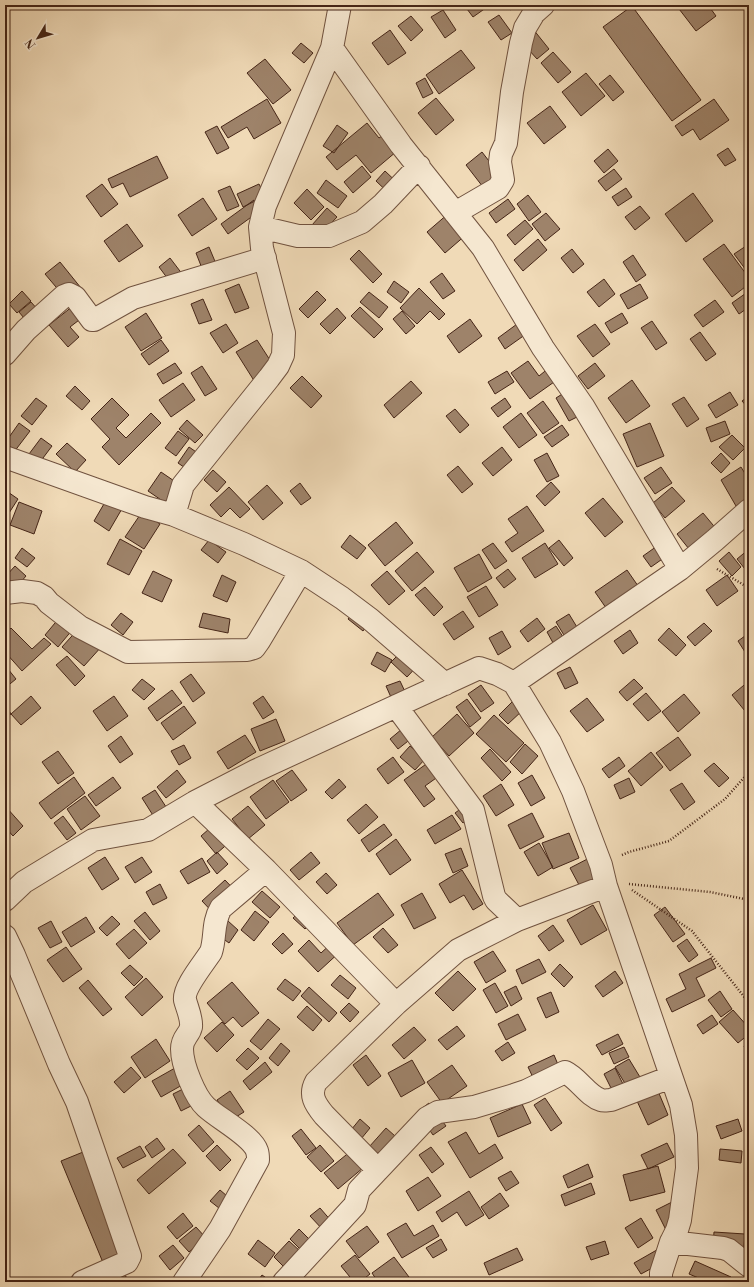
<svg xmlns="http://www.w3.org/2000/svg" width="754" height="1287" viewBox="0 0 754 1287" font-family="'Libre Bodoni',serif">
<style>
.building{fill:#9e836a;stroke:#452517}
.lines{fill:none;stroke-linecap:round;stroke-linejoin:round}
.minor-casing{stroke:#70523f;stroke-width:24}
.path{stroke:#452517;stroke-width:2.5;stroke-dasharray:1 2;stroke-linecap:butt}
.minor{stroke:#f5e7d0;stroke-width:22}
</style>
<rect width="100%" height="100%" fill="#f0dab7"/>
<filter id="stains"><feTurbulence type="fractalNoise" baseFrequency=".005" numOctaves="4"/><feColorMatrix values="0 0 0 0 .2 0 0 0 0 .09 0 0 0 0 .02 0 0 0 .5 -.17"/></filter>
<radialGradient id="worn" r=".72"><stop offset=".6" stop-color="#630" stop-opacity="0"/><stop offset="1" stop-color="#630" stop-opacity=".3"/></radialGradient>
<path class="building" d="M464,5H490L473,17Z
M507,5H517L510,10Z
M676,5H708L716,16L696,31Z
M632,6L701,100L672,121L603,27Z
M443,10L456,30L445,38L431,17Z
M499,15L512,33L501,40L488,22Z
M411,16L423,30L411,41L398,26Z
M533,29L549,49L537,59L520,40Z
M390,30L406,53L388,65L372,43Z
M301,43L313,53L304,63L292,53Z
M461,50L475,68L439,94L426,75Z
M553,52L571,72L558,83L541,63Z
M265,59L291,90L273,104L247,73Z
M586,73L605,96L581,116L562,92Z
M610,75L624,92L613,101L599,84Z
M425,78L433,93L423,98L416,83Z
M436,98L454,120L436,135L418,113Z
M267,99L281,123L254,139L247,127L228,138L221,127Z
M714,99L729,120L700,140L693,129L682,136L675,126Z
M550,106L566,127L544,144L527,123Z
M367,123L379,138L390,130L403,146L371,173L356,155L337,170L326,157Z
M337,125L348,133L334,153L323,146Z
M217,126L229,148L217,154L205,132Z
M728,148L736,160L725,166L717,155Z
M608,149L618,161L604,173L594,161Z
M482,152L499,174L483,187L466,165Z
M157,156L168,178L130,197L123,183L112,188L108,179Z
M362,166L371,177L353,193L344,182Z
M614,169L622,179L606,191L598,181Z
M385,171L404,189L395,199L376,181Z
M326,180L347,196L338,208L317,193Z
M102,184L118,204L101,217L86,196Z
M259,184L265,196L243,207L237,194Z
M230,186L239,206L227,211L218,191Z
M626,188L632,197L618,206L612,197Z
M307,189L324,207L311,220L294,203Z
M693,193L713,221L686,242L665,214Z
M528,195L541,212L529,221L517,204Z
M203,198L217,219L192,236L178,215Z
M508,199L515,209L496,223L489,213Z
M254,200L261,210L228,234L221,224Z
M640,206L650,218L635,230L625,217Z
M327,208L337,217L321,234L312,225Z
M449,213L467,234L445,253L427,232Z
M546,213L560,229L545,241L532,224Z
M525,220L533,229L515,245L507,235Z
M127,224L143,246L119,262L104,241Z
M538,239L547,250L523,271L514,260Z
M724,244L749,278V284L732,297L703,259Z
M746,246L749,250V274L734,254Z
M209,247L219,271L205,276L196,253Z
M572,249L584,264L573,273L561,258Z
M359,250L382,274L373,283L350,259Z
M633,255L646,275L636,282L623,262Z
M170,258L183,275L171,283L159,267Z
M60,262L81,288L67,300L45,274Z
M442,273L455,291L443,299L430,282Z
M604,279L615,294L599,307L587,292Z
M394,281L409,292L401,303L387,292Z
M239,284L249,308L235,313L225,290Z
M640,284L648,298L628,309L620,295Z
M419,288L445,314L439,320L430,311L417,324L400,308Z
M22,291L31,301L17,313L9,304Z
M317,291L326,300L308,318L299,309Z
M749,291V307L739,314L732,303Z
M369,292L388,307L379,318L360,302Z
M203,299L212,320L199,324L191,304Z
M715,300L724,312L703,327L694,315Z
M31,302L46,319L33,329L19,312Z
M73,306L83,317L70,327L79,337L68,347L49,325Z
M360,307L383,329L374,338L351,316Z
M337,308L346,318L330,334L320,324Z
M402,311L415,326L406,334L393,319Z
M146,313L162,338L141,351L125,327Z
M622,313L628,323L611,333L605,323Z
M528,316L536,327L505,349L498,338Z
M470,319L482,336L459,353L447,336Z
M652,321L667,343L656,350L641,328Z
M226,324L238,343L223,353L210,333Z
M595,324L610,344L593,357L577,336Z
M700,332L716,354L706,361L690,339Z
M161,340L169,351L149,365L141,354Z
M257,340L279,374L258,387L236,352Z
M528,361L539,376L555,363L564,375L530,399L511,373Z
M175,363L182,373L163,384L157,374Z
M595,363L605,376L588,389L578,376Z
M202,366L217,389L205,396L191,373Z
M507,371L514,382L495,394L488,382Z
M302,376L322,396L311,408L290,388Z
M632,380L650,406L626,423L608,398Z
M411,381L422,393L394,418L384,405Z
M183,383L195,400L171,417L159,400Z
M75,386L90,401L82,410L66,396Z
M567,391L581,415L569,421L556,398Z
M730,392L738,405L716,418L708,405Z
M749,396V409L742,401Z
M684,397L699,419L687,427L672,404Z
M36,398L47,406L32,425L21,416Z
M112,398L129,415L116,428L126,438L151,413L161,423L119,465L102,447L110,439L91,419Z
M505,398L511,407L498,417L491,408Z
M543,401L559,423L543,434L527,413Z
M455,409L469,425L460,433L446,416Z
M521,413L537,435L519,448L503,427Z
M187,420L203,435L195,443L179,429Z
M725,421L730,434L711,442L706,428Z
M19,423L30,431L14,452L5,446V443Z
M650,423L664,456L637,467L623,434Z
M562,425L569,435L552,447L544,437Z
M178,431L189,439L176,456L165,448Z
M732,435L745,448L733,460L719,447Z
M41,438L52,446L40,462L29,454Z
M67,443L86,460L75,472L56,454Z
M189,447L202,456L191,472L178,463Z
M502,447L512,460L493,476L482,463Z
M547,453L559,476L547,482L534,460Z
M721,453L730,463L721,473L711,463Z
M458,466L473,484L462,493L447,475Z
M661,467L672,483L655,494L644,478Z
M741,467L749,480V498L736,506L721,480Z
M213,470L226,482L217,492L204,480Z
M161,472L183,487L170,506L148,491Z
M551,482L560,492L545,506L536,496Z
M300,483L311,498L301,505L290,491Z
M267,485L283,503L263,520L248,502Z
M229,487L250,509L240,518L230,508L221,517L210,505Z
M672,487L685,501L665,518L653,503Z
M5,490L18,499L9,513L5,510Z
M108,497L123,507L109,531L94,521Z
M603,498L623,522L605,537L585,513Z
M19,502L42,511L34,534L10,525Z
M527,506L544,531L512,552L505,542L518,533L508,519Z
M142,512L160,524L144,549L125,537Z
M703,513L723,537L689,549L677,534Z
M396,522L413,543L385,566L368,545Z
M350,535L366,548L357,559L341,547Z
M120,539L142,551L129,575L107,564Z
M667,539L675,550L651,567L643,556Z
M209,540L226,552L218,563L201,550Z
M559,540L573,558L564,566L549,548Z
M493,543L507,561L495,569L482,550Z
M545,543L558,564L535,578L522,558Z
M22,548L35,558L27,567L15,558Z
M749,549V574L737,559Z
M417,552L434,572L412,591L395,571Z
M729,552L741,567L732,576L719,561Z
M479,554L492,578L468,592L454,568Z
M15,566L26,576L14,590L5,582V577Z
M508,569L516,579L504,588L496,578Z
M627,570L645,596L613,618L595,592Z
M153,571L172,580L162,602L142,593Z
M387,571L405,591L389,605L371,585Z
M222,575L236,582L227,602L213,596Z
M727,575L738,591L717,606L706,590Z
M486,586L498,605L479,617L467,597Z
M425,587L443,607L434,616L415,595Z
M356,609L371,620L363,631L348,619Z
M463,611L474,627L454,640L443,624Z
M121,613L133,622L123,635L111,625Z
M203,613L230,619L228,633L199,627Z
M569,614L583,637L570,645L556,622Z
M60,617L73,629L58,647L45,635Z
M537,618L545,629L528,642L520,631Z
M704,623L712,631L695,646L687,637Z
M556,626L567,643L557,650L547,632Z
M80,627L102,646L84,666L62,647Z
M11,628L32,649L44,638L51,644L22,671L5,652V634Z
M669,628L686,645L676,656L658,640Z
M630,630L638,643L623,654L614,641Z
M502,631L511,647L498,655L489,638Z
M749,633V649L745,652L738,641Z
M407,646L422,661L407,677L391,662Z
M377,652L392,660L385,672L371,664Z
M67,656L85,676L75,686L56,665Z
M570,667L578,683L565,689L557,673Z
M8,669L16,679L5,688V672Z
M191,674L205,693L193,702L180,682Z
M142,679L155,689L144,700L132,690Z
M634,679L643,688L627,701L619,692Z
M400,681L408,698L394,704L386,686Z
M749,681V716L732,695Z
M481,685L494,703L481,712L468,694Z
M172,690L182,703L157,721L148,708Z
M646,693L661,711L648,721L633,704Z
M684,694L700,713L678,732L662,712Z
M31,696L41,708L21,725L11,714Z
M114,696L128,716L107,731L93,711Z
M263,696L274,712L263,719L253,703Z
M587,698L604,720L587,732L570,711Z
M467,699L481,718L470,727L456,707Z
M514,700L523,710L508,724L499,715Z
M5,704L11,714L5,718Z
M184,706L196,723L173,740L161,723Z
M457,714L474,733L449,756L432,737Z
M494,715L524,743L506,762L476,734Z
M276,719L285,741L260,751L251,729Z
M408,724L417,734L398,749L390,739Z
M245,735L256,752L228,769L217,752Z
M121,736L133,754L120,763L108,746Z
M678,737L691,755L670,771L656,753Z
M525,744L538,756L522,774L510,762Z
M184,745L191,758L179,765L171,751Z
M410,746L425,759L415,770L400,757Z
M490,749L511,772L502,781L481,758Z
M58,751L74,773L58,784L42,762Z
M651,752L663,767L641,786L628,771Z
M393,757L404,772L388,784L377,769Z
M619,757L625,766L609,778L602,769Z
M429,762L439,776L425,786L435,799L424,807L404,780Z
M714,763L729,778L719,787L704,771Z
M177,770L186,782L166,798L157,787Z
M292,770L307,790L291,801L276,781Z
M532,775L545,798L531,806L518,783Z
M74,777L85,793L51,819L39,803Z
M113,777L121,788L96,806L88,795Z
M629,778L635,792L620,799L614,785Z
M339,779L346,787L332,799L325,792Z
M273,780L289,802L266,819L250,797Z
M682,783L695,802L684,810L670,790Z
M501,784L514,805L496,816L483,796Z
M155,790L174,819L161,828L142,798Z
M85,796L100,816L81,830L67,809Z
M470,802L478,812L463,823L455,813Z
M366,804L378,817L359,834L347,820Z
M248,806L265,825L248,839L232,819Z
M6,807L23,826L13,836L5,827Z
M532,813L544,837L520,849L508,825Z
M452,815L461,829L435,844L427,830Z
M63,816L76,833L67,840L54,823Z
M217,822L232,840L216,854L201,836Z
M384,824L392,835L369,852L361,840Z
M569,833L579,858L553,869L542,843Z
M396,839L411,860L390,875L376,854Z
M539,843L553,867L538,876L524,852Z
M461,848L468,866L453,873L445,854Z
M217,852L228,864L217,874L207,861Z
M311,852L320,863L299,880L290,870Z
M597,854L611,885L586,898L570,868Z
M105,857L119,879L102,890L88,868Z
M142,857L152,872L135,883L125,867Z
M202,858L210,872L188,884L180,871Z
M462,870L483,904L473,910L464,895L450,903L439,884Z
M326,873L337,885L327,894L316,882Z
M225,880L242,898L219,919L202,901Z
M160,884L167,898L153,905L146,892Z
M262,891L280,907L270,918L252,902Z
M378,893L394,915L353,945L337,923Z
M422,893L436,918L414,929L401,905Z
M593,905L607,930L581,945L567,920Z
M665,907L685,934L673,942L654,915Z
M301,910L313,921L305,929L293,918Z
M255,911L269,922L254,941L241,930Z
M145,912L160,931L150,940L134,921Z
M112,916L120,924L107,936L99,928Z
M86,917L95,932L71,947L62,932Z
M51,921L62,942L50,948L38,928Z
M228,921L238,930L229,943L218,935Z
M553,925L564,941L549,951L538,936Z
M383,928L398,945L388,953L373,937Z
M134,929L147,943L129,959L116,944Z
M283,933L293,944L282,954L272,944Z
M687,939L698,955L689,962L677,946Z
M309,940L321,953L334,941L342,950L318,972L298,951Z
M66,947L82,969L63,982L47,960Z
M493,951L506,971L486,983L474,962Z
M711,958L716,968L696,978L705,996L672,1012L666,999L686,989L679,974Z
M539,959L546,972L522,984L516,970Z
M560,964L573,977L564,987L551,974Z
M130,965L143,977L134,986L121,973Z
M458,971L476,989L453,1011L435,993Z
M615,971L623,983L603,997L595,986Z
M340,975L356,988L348,999L331,985Z
M146,978L163,997L142,1016L125,997Z
M285,979L301,991L293,1001L277,989Z
M88,980L112,1009L103,1016L79,988Z
M232,982L259,1013L242,1027L233,1017L225,1024L207,1003Z
M495,983L508,1006L496,1013L483,990Z
M516,986L522,999L511,1006L504,992Z
M309,987L337,1013L329,1022L301,996Z
M720,991L732,1009L721,1017L708,1000Z
M551,992L559,1012L546,1018L537,998Z
M349,1003L359,1012L350,1022L340,1012Z
M307,1006L322,1020L313,1031L297,1017Z
M733,1010L749,1028V1034L738,1043L719,1022Z
M518,1014L526,1030L506,1040L498,1024Z
M712,1015L718,1024L703,1034L697,1025Z
M268,1019L280,1029L261,1050L250,1041Z
M222,1022L234,1035L217,1052L204,1038Z
M457,1026L465,1036L447,1050L438,1040Z
M414,1027L426,1040L404,1059L392,1045Z
M618,1034L623,1044L602,1055L596,1045Z
M156,1039L170,1061L145,1078L131,1057Z
M508,1042L515,1053L502,1061L495,1051Z
M281,1043L290,1051L278,1066L269,1058Z
M749,1044V1057L744,1046Z
M624,1047L629,1057L614,1064L609,1053Z
M248,1048L259,1058L247,1070L236,1060Z
M366,1055L381,1076L368,1086L353,1065Z
M554,1055L564,1079L539,1090L528,1067Z
M629,1059L646,1087L632,1095L615,1067Z
M412,1060L425,1083L401,1097L388,1073Z
M265,1062L272,1072L250,1090L243,1081Z
M452,1065L467,1086L442,1103L427,1082Z
M131,1067L141,1078L124,1093L114,1082Z
M175,1068L184,1084L161,1097L152,1081Z
M615,1068L624,1086L613,1092L604,1074Z
M185,1088L193,1105L181,1111L173,1094Z
M230,1091L244,1112L231,1120L217,1100Z
M658,1091L668,1115L648,1125L637,1101Z
M545,1098L562,1123L551,1131L534,1105Z
M429,1103L446,1126L433,1135L417,1112Z
M522,1104L531,1123L498,1137L490,1118Z
M360,1119L370,1128L361,1139L351,1130Z
M738,1119L742,1131L721,1139L716,1126Z
M199,1125L214,1142L203,1152L188,1135Z
M386,1128L395,1136L378,1155L369,1147Z
M301,1129L316,1148L306,1155L292,1136Z
M466,1132L479,1154L495,1144L503,1158L470,1178L448,1142Z
M157,1138L165,1149L152,1158L145,1147Z
M667,1143L674,1157L648,1169L641,1155Z
M217,1145L231,1160L220,1171L206,1156Z
M320,1145L334,1161L321,1172L307,1157Z
M140,1146L146,1156L123,1168L117,1158Z
M357,1146L370,1162L338,1189L324,1173Z
M431,1147L444,1164L432,1173L419,1155Z
M173,1149L186,1163L149,1194L137,1180Z
M720,1149L742,1151L741,1163L719,1160Z
M88,1150L131,1254L104,1265L61,1161Z
M588,1164L593,1177L568,1188L563,1176Z
M658,1166L665,1192L630,1201L623,1175Z
M511,1171L519,1183L506,1191L498,1178Z
M428,1177L441,1196L418,1211L406,1191Z
M591,1183L595,1194L565,1206L561,1195Z
M220,1190L241,1208L224,1212L210,1201Z
M469,1191L484,1215L466,1226L457,1212L442,1222L436,1212Z
M500,1193L509,1206L489,1219L481,1207Z
M678,1199L666,1230L656,1210Z
M320,1208L333,1223L324,1231L310,1216Z
M183,1213L193,1226L177,1239L167,1227Z
M641,1218L653,1238L638,1248L625,1228Z
M406,1223L414,1236L433,1225L439,1236L402,1258L387,1234Z
M367,1226L379,1242L359,1258L346,1241Z
M196,1227L206,1238L189,1252L179,1241Z
M299,1229L309,1239L300,1249L290,1239Z
M714,1232L745,1234L743,1261L712,1258Z
M441,1239L447,1250L433,1258L426,1248Z
M258,1240L275,1253L265,1267L248,1254Z
M289,1241L300,1251L284,1267L274,1257Z
M605,1241L609,1254L591,1260L586,1247Z
M173,1245L184,1258L170,1270L159,1256Z
M662,1247L669,1259L641,1274L634,1263Z
M517,1248L523,1260L489,1275L484,1263Z
M355,1255L370,1274L360,1282H354L341,1266Z
M394,1257L409,1277L402,1282H378L372,1273Z
M695,1261L731,1277L729,1282H708L689,1274Z
M124,1274L130,1282H113Z
M262,1275L272,1282H257Z
M578,1280L579,1282H566V1281Z"/>
<g class="lines">
<defs>
<path id="minor" d="M340,5L332,48L265,206L260,227L262,248L284,333L283,355L278,366L269,378L183,485L174,515L244,544L301,571L342,598L370,619L445,684
M332,48L401,145L483,248L543,348L583,406L680,569
M455,213L498,188L503,180L500,162L501,154L506,143L512,92L521,43L525,28L534,13L543,5
M260,227L298,236H329L362,222L383,204L419,166
M5,354L26,330L64,296L69,294L75,297L92,320H94L133,298L265,258
M5,457L145,507L174,515
M5,593L22,591L37,593L44,597L49,603L80,627L128,652L247,650L254,648L259,641L301,571
M514,683L550,742L573,791L601,865L606,886L681,1105L686,1135L687,1168L680,1220L677,1230L671,1242L661,1273V1282
M396,706L473,810L494,896L496,900L517,920
M195,802L266,870L396,1004
M5,900L24,882L93,840L148,830L195,802L255,771L479,668L497,674L514,683L680,569L715,540L749,510
M5,936L14,955L59,1064L77,1102L130,1256L127,1262L82,1282
M378,1170L324,1115C315,1104 309,1095 316,1082L396,1004L458,950L517,920L606,886
M671,1242L723,1248L729,1250L749,1266
M184,1282L220,1229L258,1160C258,1158 258,1154 257,1151C252,1136 219,1119 206,1107C195,1097 182,1065 182,1049C182,1037 189,1036 191,1027C192,1018 187,1008 185,1000C183,988 204,963 211,952C216,937 212,923 221,908L266,870
M284,1282L355,1205L359,1190L427,1118L438,1112L474,1107L514,1095L526,1091L565,1072C578,1078 588,1096 601,1100C604,1101 608,1100 611,1100L671,1077"/>
</defs>
<use href="#minor" class="minor-casing"/>
<path class="path" d="M717,569L749,588
M622,855L629,852L669,841L725,799L749,772
M629,884L710,892L749,900
M632,890L692,931L749,1003"/>
<use href="#minor" class="minor"/>
</g>
<rect width="754" height="1287" fill="none" stroke="#f0dab7" stroke-width="20"/>
<rect x="6" y="6" width="742" height="1275" fill="none" stroke="#452517" stroke-width="2"/>
<rect x="10" y="10" width="734" height="1267" fill="none" stroke="#452517"/>
<g transform="translate(38 38) rotate(232)" stroke="#f5e7d0" stroke-width="3" paint-order="stroke">
<path d="M0-3L7 15L0 10L-7 15Z" fill="#452517"/>
<text y="-6" font-size="11" font-weight="bold" text-anchor="middle" fill="#452517">N</text>
</g>
<rect width="100%" height="100%" filter="url(#stains)"/>
<rect width="100%" height="100%" fill="url(#worn)"/>
</svg>
